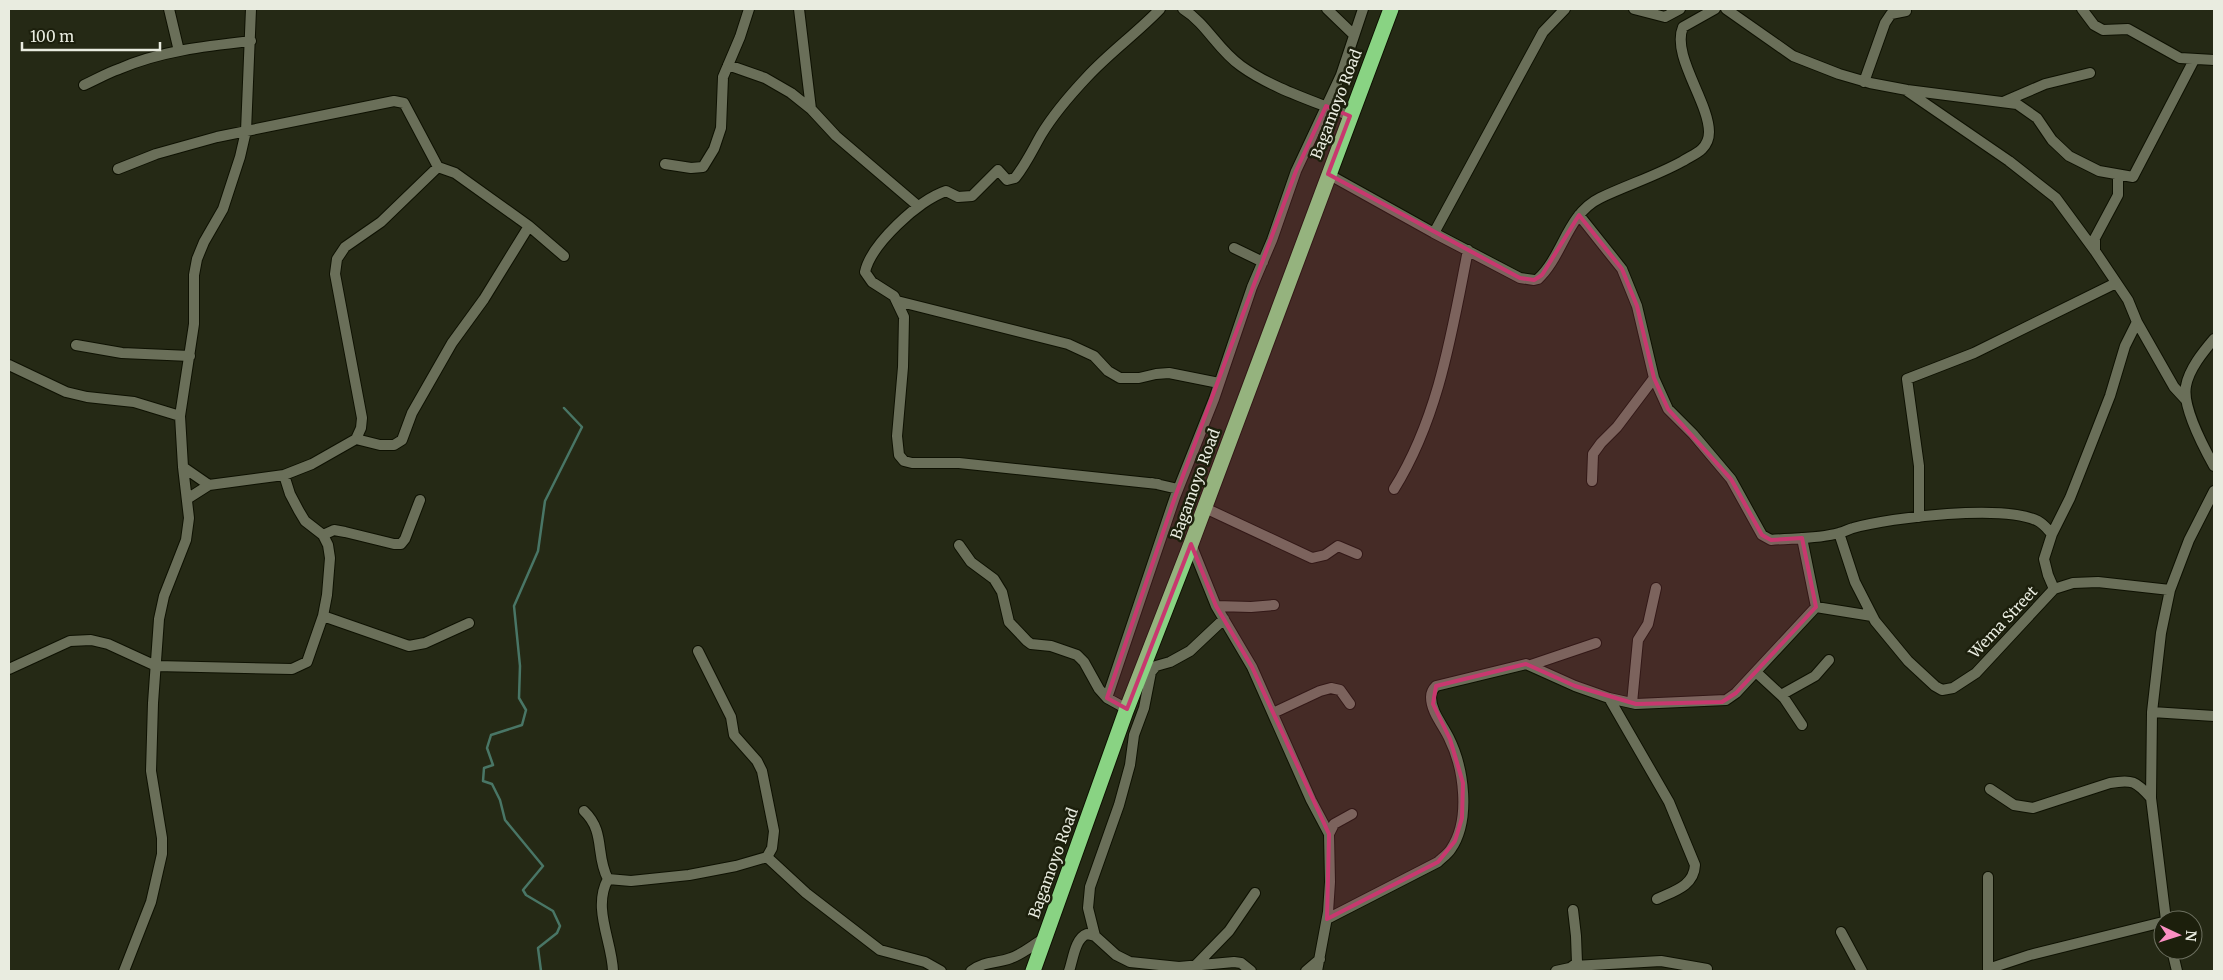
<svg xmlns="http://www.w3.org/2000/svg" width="2223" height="980" viewBox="0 0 2223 980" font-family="Merriweather,serif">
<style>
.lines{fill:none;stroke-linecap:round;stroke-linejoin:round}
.stream{stroke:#497666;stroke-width:2.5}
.minor-casing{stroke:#0e1102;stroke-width:12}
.highway-casing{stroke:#0e1102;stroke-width:17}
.minor{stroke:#6a6f59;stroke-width:10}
.highway{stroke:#89d383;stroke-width:15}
.marked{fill:#c8386f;fill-opacity:0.2;stroke:#c8386f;stroke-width:4;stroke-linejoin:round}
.labels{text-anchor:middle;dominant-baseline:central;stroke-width:5;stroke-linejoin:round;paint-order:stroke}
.street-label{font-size:15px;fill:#e9ece0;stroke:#1c1f0c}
</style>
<rect width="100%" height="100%" fill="#252915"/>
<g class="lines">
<path class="stream" d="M541,971L538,948L557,933L560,926L553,911L526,895L523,890L543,866L505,820L500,800L492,784L483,781L484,768L493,765L487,748L491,735L522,725L526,710L519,698L520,666L514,606L538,551L545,501L582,427L564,408"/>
<defs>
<path id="minor" d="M169,9L179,51
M799,9L811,109
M1183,9C1207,24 1217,49 1241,66C1273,89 1314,101 1350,116
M1327,9L1354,35
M1634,9L1665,17L1680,9
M1726,9L1793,56L1839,74L1870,83L1907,90L2017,104L2037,118L2052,140L2069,156L2099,171L2133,177L2194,60
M2082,9L2094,25L2103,30L2128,29L2180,58L2214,60
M728,65L765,78L791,93L811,109L836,136L918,206
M1864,82L1885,23L1891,14L1906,11
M84,85C95,80 107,73 119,69C160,51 206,46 251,41
M1907,91L2009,161L2056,198L2095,251
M2003,102L2045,84L2090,73
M665,164L691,168L703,167L714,149L721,128L723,77L740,37L749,9
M118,169L156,154L217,137L394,101L404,103L438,167
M1328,174L1434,233L1520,278L1534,280L1538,279C1563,256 1567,214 1600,198C1627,185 1656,176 1683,161C1689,157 1697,154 1702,149C1707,144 1709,139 1709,132C1709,102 1671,55 1683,27L1715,9
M1579,215L1622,269L1637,306L1654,378L1668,409L1693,434L1731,479L1762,535L1771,540C1793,538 1818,539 1839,533C1844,532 1849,529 1853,528C1892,517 2004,504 2038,521C2044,524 2048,530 2052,534
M1434,233L1543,32L1565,9
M1234,248L1263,262
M897,301L1068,344L1094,356L1108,371L1120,378H1139L1156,374L1169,373L1219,383
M2137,322L2174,387L2186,400
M2214,339C2203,352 2189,369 2186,386C2182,406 2204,448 2214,466
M76,345L122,353L190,356
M9,365L66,392L87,397L134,402L180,416
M356,439L380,445H394L402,440L412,413L452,343L484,299L529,226
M183,467L209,485
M1592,481L1593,454L1601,443L1617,427L1654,378
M1152,483L1178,489
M1158,484L959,463H912L904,461L899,455L897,436L903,367L904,317L894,296L872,282L865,272C871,244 919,200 946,191L958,197L972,196L998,170L1007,180L1015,178C1026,164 1033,149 1041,135C1053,115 1071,94 1087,77C1109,53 1137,33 1160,9
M1394,489C1439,417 1452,331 1468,250
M187,499L209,485L284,475L312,464L356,439L361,428L362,418L335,274L337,259L345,247L381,222L438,167L455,173L529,226L564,256
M1205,508L1312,558L1325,555L1338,546L1357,554
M1919,517V466L1907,379L1974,353L2116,283
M1839,533L1855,582L1875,621L1908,661L1935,686L1942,690L1953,688L1976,673L2054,589L2073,583L2098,582L2170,590
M323,535L334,530L345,532L394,544H401L405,539L420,500
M1191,544L1216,606L1252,667L1311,800L1329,834
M959,545L971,562L994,579L1002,592L1009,622L1027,641L1031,644L1051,646L1077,655L1084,662L1099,689L1107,698L1127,709
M2054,589L2048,575L2044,559L2052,534L2070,498L2094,437L2110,396L2125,346L2137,322L2128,300L2095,251V238L2118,195V175
M1216,606L1251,607L1274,605
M1816,607L1872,616
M323,616L409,646L425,643L469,623
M698,651L731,717L734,735L757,761L762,771L774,831L772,848L767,857
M1531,665L1596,643
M9,669L70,641L91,640L108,644L156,666L292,669L307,662L323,616L327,595L330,558L328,545L323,535L305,521L299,511L290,494L284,475
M1756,672L1784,698L1802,725
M1781,695L1815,676L1829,660
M1107,698L1175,497L1214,399L1252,287L1272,240L1296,171L1341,75L1363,9
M1609,698L1669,802L1695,865C1694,886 1674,891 1657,899
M1632,703L1638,640L1648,624L1656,588
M2152,712L2214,716
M1273,713L1320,691L1331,688L1340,690L1350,704
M1990,789L2014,805L2033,808L2110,783C2132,779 2136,781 2151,798
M584,811C606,832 595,855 608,879L631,881L689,875L736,866L767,857L806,893L880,950L925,962L941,971
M608,879C592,908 612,941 613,971
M1327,919L1438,862C1442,858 1448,854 1451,849C1471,820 1464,768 1449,738C1443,725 1431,712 1431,697C1431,692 1433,689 1436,686L1526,664L1575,686L1609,698L1636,704L1726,700L1736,693L1816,607L1802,538
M2166,920L2151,798L2152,712L2161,633L2170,590L2189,540L2214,491
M1841,932L1862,971
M1095,936L1088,908L1090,887L1119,805L1130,765L1134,735L1144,708L1151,672L1156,666L1170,662L1190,651L1224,619
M2172,950L2177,971
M1195,966L1229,931L1255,893
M1574,966L1661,961L1707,969
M1988,969L2030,955L2163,922
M124,971L151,902L162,854V838L151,771L153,703L159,619L164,596L186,540L189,518L183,467L180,416L194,324V275L197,259L204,242L223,209L240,157L246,131L251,9
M971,971C986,960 996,964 1011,958C1023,954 1034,944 1045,938
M1069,971C1073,960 1075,938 1087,934L1095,936L1116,955L1130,962L1179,967L1234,962L1241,963L1251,971
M1306,971L1320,959
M1317,971L1328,912L1330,882L1329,834L1334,824L1352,814
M1556,971L1570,968L1577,963L1576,936L1573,910
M1988,971V877"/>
<path id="highway" d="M1033,971L1126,711L1191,544L1391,9"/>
</defs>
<use href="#minor" class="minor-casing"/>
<use href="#highway" class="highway-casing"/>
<use href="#minor" class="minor"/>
<use href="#highway" class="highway"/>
</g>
<path class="marked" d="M1326,106L1350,116L1328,174L1520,278L1534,280L1542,275L1579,215L1622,269L1637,306L1654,378L1668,409L1731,479L1762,535L1771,540L1802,538L1816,607L1736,693L1722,702L1636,704L1575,686L1526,664L1436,686L1433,704L1450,739L1463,783L1462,818L1455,841L1438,862L1327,919L1329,834L1252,667L1216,606L1191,544L1127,709L1107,698L1175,497L1296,171Z"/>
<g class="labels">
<g class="street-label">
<text transform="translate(1336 104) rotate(-69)">Bagamoyo Road</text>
<text transform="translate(1195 484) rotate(-70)">Bagamoyo Road</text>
<text transform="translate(2003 622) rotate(-47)">Wema Street</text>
<text transform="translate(1053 863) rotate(-70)">Bagamoyo Road</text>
</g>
</g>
<rect width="2223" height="980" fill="none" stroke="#e9ece0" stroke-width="20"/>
<g transform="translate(2178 935) rotate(94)"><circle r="24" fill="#1c1f0c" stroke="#6e7161"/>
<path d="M0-4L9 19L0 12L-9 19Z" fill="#fc8fc3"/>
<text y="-8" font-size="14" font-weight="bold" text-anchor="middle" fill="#e9ece0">N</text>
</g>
<path d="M22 42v8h138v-8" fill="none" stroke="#e9ece0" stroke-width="2.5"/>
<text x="30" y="42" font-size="15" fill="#e9ece0" stroke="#1c1f0c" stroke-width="4" paint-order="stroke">100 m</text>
</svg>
